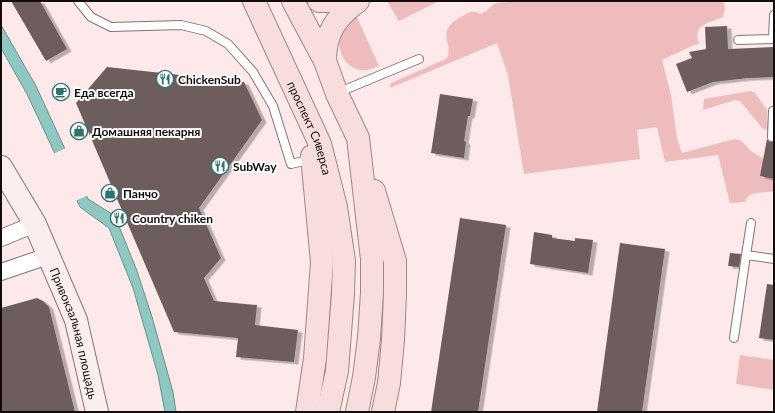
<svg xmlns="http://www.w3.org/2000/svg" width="775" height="413" viewBox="0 0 775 413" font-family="Lato,sans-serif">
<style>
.green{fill:#efbcbd}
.water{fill:#8ec9c1;stroke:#69908b}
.pier{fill:#fde9e9}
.building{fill:#6d5d5d;filter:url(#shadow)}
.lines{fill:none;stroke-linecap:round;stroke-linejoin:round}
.lane-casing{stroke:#857474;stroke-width:10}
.street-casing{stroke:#857474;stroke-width:18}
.secondary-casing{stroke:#857474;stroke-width:24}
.primary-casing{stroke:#a38586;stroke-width:24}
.lane{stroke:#fff;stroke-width:8}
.street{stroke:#fff;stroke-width:16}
.secondary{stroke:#fbeeee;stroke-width:22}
.primary{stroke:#f7dddd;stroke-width:22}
.labels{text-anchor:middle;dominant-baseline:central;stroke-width:4;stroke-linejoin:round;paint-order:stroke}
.poi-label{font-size:12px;font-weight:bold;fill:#120c0c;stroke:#fff;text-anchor:start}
.street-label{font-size:12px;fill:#120c0c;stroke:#fff}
</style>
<defs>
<filter id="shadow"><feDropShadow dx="4.5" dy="2.5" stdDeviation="0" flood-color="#0004"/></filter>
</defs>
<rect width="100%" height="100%" fill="#fde9e9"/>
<path class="green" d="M387,1H439L399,21Z
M517,1H723L725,8L723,17L707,23L699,28L697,36L699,44L694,45L662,60L671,95L677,139L682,153L731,140C743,138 742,143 750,150C754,154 759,155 764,159L760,176L774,179V191C765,194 749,189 745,202L730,203L718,155L665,162L657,127L637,130L640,159L524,174L508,75L497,43L390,88L391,83L446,59C456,45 432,31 463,16C469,12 474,10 481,14C487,12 489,7 494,4C501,1 509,3 517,1Z
M356,15L379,66C373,68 367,71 361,70C340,67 334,41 344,25C346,21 352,18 356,15Z
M751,91L755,93L767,110L768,130L763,129L740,101L735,100L703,110L704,99Z
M740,355L774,360V390L736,384Z"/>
<path class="water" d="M1,25L36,86L88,199L115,216L137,271L152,317L173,392L176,412H165L158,375L133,288L109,228L80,207L27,94L1,48Z"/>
<path class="pier" d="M66,148L89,195L75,201L53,154Z"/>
<path class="building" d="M11,1H40L67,49L46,61Z
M727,26L728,49L774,47V77L748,78L713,82L687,92L676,64L692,58L689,52L706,49L705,27Z
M107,67L244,82L262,120L199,208L221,258L204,278L214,301L257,305L255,325L298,330L294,362L236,357L238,338L174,332L76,103Z
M440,94L473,99L470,116H468L464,141L466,142L464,158L431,153Z
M767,139L770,142H774V179L760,176Z
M460,218L506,225L478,412H431Z
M534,232L552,235V238L575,241V238L593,240L588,273L530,264Z
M620,243L665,249L642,412H597Z
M730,253L741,254L739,267L728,266Z
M767,284L774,285V340L759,338Z
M37,298L43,301L49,307L75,412H1V308Z"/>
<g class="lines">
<defs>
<path id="lane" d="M78,1L91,17L111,27L181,25L206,31L228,44L253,72L273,106L291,164L312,159
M773,39L774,15
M738,40L774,39
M337,93L419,59
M773,111L772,137H774
M751,223L746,255L774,259
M734,338L746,255"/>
<path id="street" d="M1,238L35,224
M1,272L48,256"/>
<g id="secondary">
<path id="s1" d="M1,167L35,224L76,320L97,412"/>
</g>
<g id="primary">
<path id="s2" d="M254,1L320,144L336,207L344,261L343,294L337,371L328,412"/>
<path d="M293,1L325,61L337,94L358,138L372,259V293L369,338L364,377L357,412"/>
<path d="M319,1H329"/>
<path d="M325,61C325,33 336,17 358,1"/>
<path d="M374,191L395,261V294L393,340L389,383L383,412"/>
<path d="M307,412L315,358L322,262L312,156"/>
</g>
</defs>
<use href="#lane" class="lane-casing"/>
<use href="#street" class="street-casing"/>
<use href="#secondary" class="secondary-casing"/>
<use href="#primary" class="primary-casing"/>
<use href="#lane" class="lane"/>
<use href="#street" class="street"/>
<use href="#secondary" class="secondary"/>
<use href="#primary" class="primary"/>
</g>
<defs>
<symbol id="restaurant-ring" viewBox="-11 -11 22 22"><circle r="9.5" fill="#fff" stroke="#2d746c" stroke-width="1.5"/><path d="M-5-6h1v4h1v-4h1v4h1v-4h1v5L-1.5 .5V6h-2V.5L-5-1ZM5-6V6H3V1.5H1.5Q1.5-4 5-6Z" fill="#2d746c"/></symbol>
<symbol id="cafe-ring" viewBox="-11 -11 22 22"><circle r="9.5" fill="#fff" stroke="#2d746c" stroke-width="1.5"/><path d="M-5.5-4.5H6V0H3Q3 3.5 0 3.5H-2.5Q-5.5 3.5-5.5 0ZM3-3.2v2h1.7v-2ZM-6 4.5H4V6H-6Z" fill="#2d746c"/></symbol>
<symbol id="shop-ring" viewBox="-11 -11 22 22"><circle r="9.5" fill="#fff" stroke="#2d746c" stroke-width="1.5"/><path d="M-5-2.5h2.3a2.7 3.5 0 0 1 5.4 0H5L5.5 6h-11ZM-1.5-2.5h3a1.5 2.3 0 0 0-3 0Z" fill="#2d746c"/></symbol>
</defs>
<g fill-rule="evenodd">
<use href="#restaurant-ring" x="155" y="69" width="20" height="20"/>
<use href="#cafe-ring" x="51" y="82" width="20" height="20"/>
<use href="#shop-ring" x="69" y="121" width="20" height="20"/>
<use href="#restaurant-ring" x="210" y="156" width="20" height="20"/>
<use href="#shop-ring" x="100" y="183" width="20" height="20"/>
<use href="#restaurant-ring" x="109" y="208" width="20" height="20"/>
</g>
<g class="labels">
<g class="poi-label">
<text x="178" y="79">ChickenSub</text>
<text x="74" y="92">Еда всегда</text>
<text x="92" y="131">Домашняя пекарня</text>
<text x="233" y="166">SubWay</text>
<text x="123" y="193">Панчо</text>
<text x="132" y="218">Country chiken</text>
</g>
<g class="street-label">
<text stroke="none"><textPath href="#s2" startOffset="139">проспект Сиверса</textPath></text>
<text stroke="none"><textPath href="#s1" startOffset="183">Привокзальная площадь</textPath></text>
</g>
</g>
<rect width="775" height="413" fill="none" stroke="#120c0c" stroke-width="4"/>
</svg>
